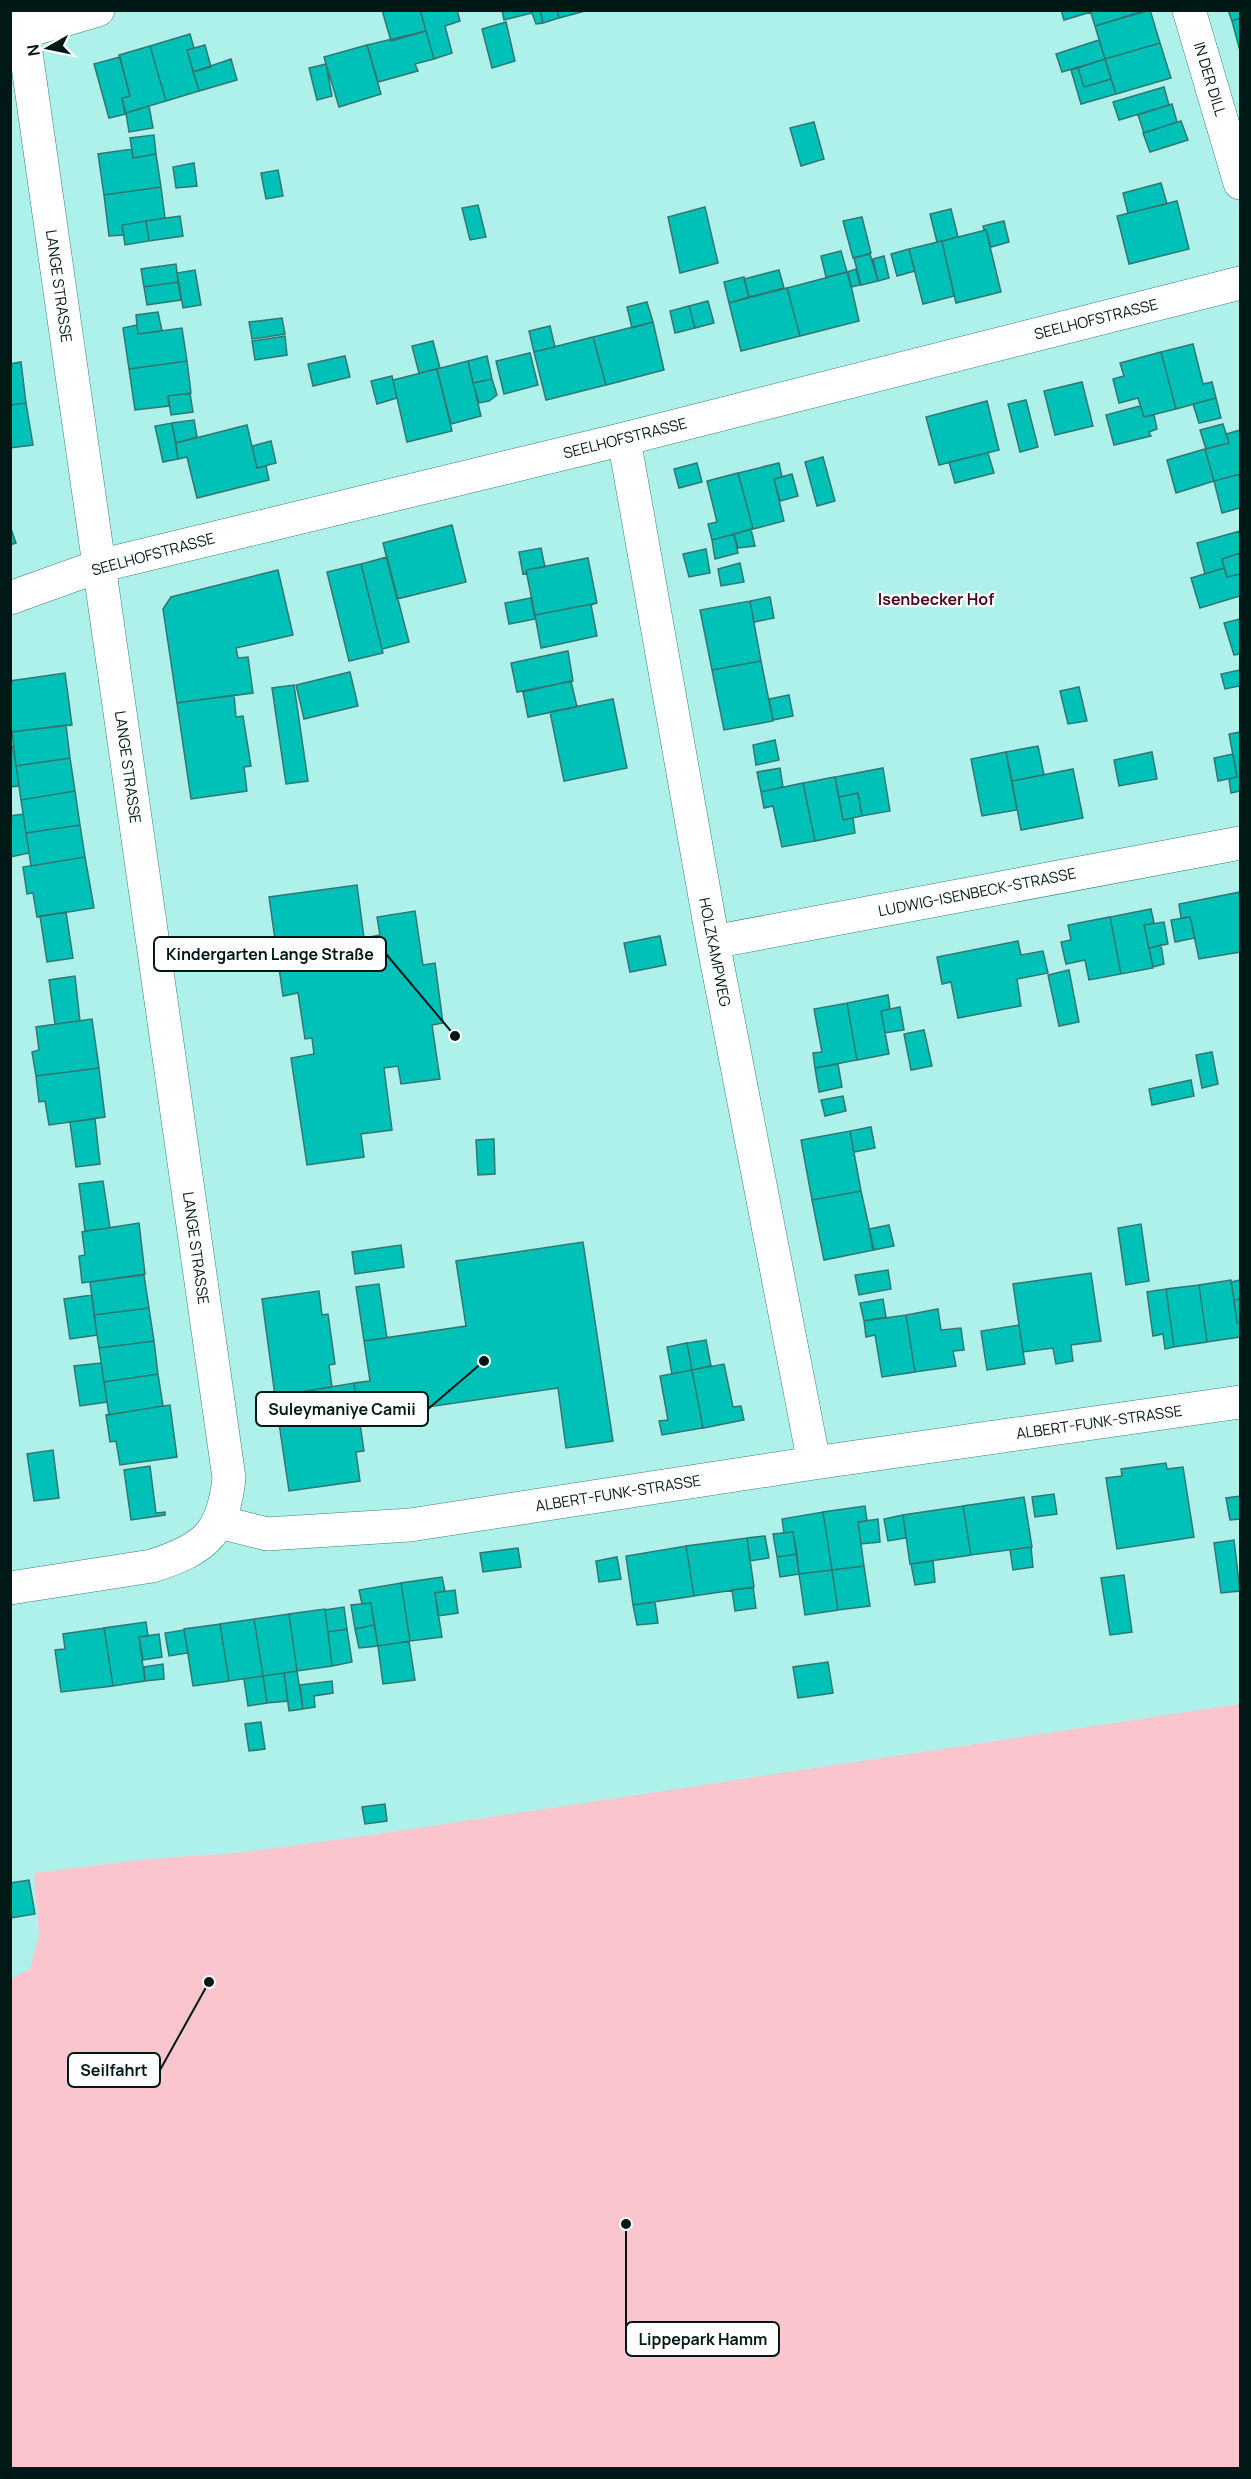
<svg xmlns="http://www.w3.org/2000/svg" width="1251" height="2479" viewBox="0 0 1251 2479" font-family="Manrope,sans-serif">
<style>
.park{fill:#fac5cc}
.building{fill:#00c1b8;stroke:#337671;stroke-width:1.5}
.lines{fill:none;stroke-linecap:round;stroke-linejoin:round}
.street-casing{stroke:#3d7f7a;stroke-width:34}
.street{stroke:#fff;stroke-width:33}
.labels{text-anchor:middle;dominant-baseline:central;stroke-width:4.5;stroke-linejoin:round;paint-order:stroke}
.street-label{font-size:15px;fill:#001816;stroke:#fff}
.neighbourhood-label{font-size:16px;font-weight:bold;fill:#4e091e;stroke:#fff}
.leader{fill:none;stroke:#001816;stroke-width:2}
.callout-dot{fill:#001816;stroke:#fff;stroke-width:2}
.callout{fill:#fff;stroke:#001816;stroke-width:2}
.callout-label{font-size:16px;text-anchor:middle;font-weight:bold;fill:#001816}
</style>
<rect width="100%" height="100%" fill="#aef1eb"/>
<path class="park" d="M1240,1704V2468H11L10,1979L30,1969L39,1935L34,1873L146,1859L237,1853L378,1834Z"/>
<path class="building" d="M382,10H420L426,31L391,41Z
M420,10H457L460,21L445,26L452,53L434,59Z
M502,10H531L532,13L504,20Z
M531,10H540L543,23L536,24Z
M540,10H557L559,18L543,23Z
M557,10H589L559,18Z
M1061,10H1090L1091,12L1064,20Z
M1090,10H1147L1095,26Z
M1150,10L1160,43L1105,59L1095,26Z
M1228,10H1240V18L1232,21Z
M1240,18V51L1232,21Z
M506,22L515,61L492,68L482,29Z
M426,31L434,59L415,64L418,71L378,82L367,45Z
M190,34L194,48L187,50L199,91L166,101L150,46Z
M1099,40L1105,59L1062,72L1056,54Z
M1160,43L1171,78L1116,94L1105,59Z
M205,45L211,67L193,72L187,50Z
M367,45L381,94L339,107L324,57Z
M150,46L166,101L125,113L122,98L130,96L119,55Z
M120,57L130,96L122,98L126,114L109,118L94,64Z
M231,59L237,80L199,91L193,72Z
M1105,59L1111,79L1084,87L1078,68Z
M326,64L332,96L317,100L309,68Z
M1078,68L1084,87L1111,79L1116,94L1081,104L1071,70Z
M1164,87L1169,105L1119,120L1113,102Z
M1172,104L1177,122L1144,133L1138,115Z
M149,106L153,128L129,132L126,113Z
M1181,121L1188,140L1150,152L1143,133Z
M814,122L824,159L801,166L790,128Z
M154,135L156,154L133,158L130,138Z
M132,149L133,158L156,154L161,187L104,195L98,154Z
M194,163L197,186L176,188L173,167Z
M278,170L283,196L266,199L261,173Z
M1161,183L1167,204L1128,213L1123,193Z
M161,187L165,218L122,225L124,235L109,236L104,195Z
M1177,201L1189,249L1129,264L1117,216Z
M478,205L486,237L470,240L462,208Z
M705,207L718,263L680,273L668,217Z
M951,209L958,237L937,242L930,214Z
M180,216L183,236L149,241L146,221Z
M862,217L871,253L853,258L843,221Z
M146,221L149,241L125,245L122,225Z
M1004,221L1009,242L991,247L986,230H984L983,226Z
M986,230L1001,292L956,303L942,241Z
M942,241L954,296L923,304L909,249Z
M909,249L915,271L897,276L891,254Z
M841,251L847,272L826,277L821,256Z
M870,254L878,281L861,285L854,258Z
M884,256L889,278L878,281L873,259Z
M176,264L178,282L144,287L141,269Z
M856,269L860,285L851,287L847,272Z
M195,270L201,305L183,308L177,273Z
M779,270L784,288L749,297L744,279Z
M848,272L859,321L800,336L787,288Z
M744,277L749,297L729,303L724,282Z
M178,282L181,300L147,305L144,287Z
M787,288L800,336L741,351L729,303Z
M708,301L714,323L695,328L689,306Z
M647,302L653,322L632,328L627,307Z
M689,306L695,328L675,333L670,311Z
M158,312L162,331L138,334L136,315Z
M282,318L285,334L252,339L249,322Z
M653,322L664,370L606,385L593,337Z
M137,325L138,334L182,328L187,361L129,369L123,328Z
M550,326L555,347L534,352L529,331Z
M285,336L287,355L255,360L252,341Z
M593,337L606,385L546,400L534,352Z
M433,341L440,368L419,373L412,346Z
M1193,344L1203,384L1212,382L1216,398L1176,409L1161,352Z
M1161,352L1176,409L1144,417L1138,398L1119,403L1113,379L1124,376L1120,363Z
M530,353L538,385L504,394L496,361Z
M345,356L350,377L313,386L308,364Z
M487,356L492,379L473,383L468,361Z
M187,361L191,393L168,396L169,406L135,410L129,369Z
M468,361L481,416L451,424L437,369Z
M21,362L26,403L10,405V364Z
M437,369L452,431L407,442L393,380Z
M392,376L397,398L377,404L371,381Z
M492,379L497,395L489,401L479,403L473,383Z
M1082,382L1093,426L1055,435L1044,391Z
M190,393L193,412L171,415L168,396Z
M1216,398L1221,418L1199,423L1193,404Z
M1026,400L1038,447L1020,452L1008,404Z
M987,401L999,450L939,465L926,417Z
M26,403L33,445L10,448V405Z
M1140,406L1144,417L1154,415L1157,429L1149,432L1151,436L1114,445L1106,415Z
M194,420L197,437L176,443L172,423Z
M172,423L178,459L163,462L155,426Z
M1223,424L1229,443L1206,449L1200,430Z
M247,425L257,468L266,466L269,480L197,498L187,457L178,459L176,443Z
M1240,430V474L1214,481L1205,449L1229,443L1226,434Z
M271,441L276,463L257,468L252,446Z
M1205,449L1214,481L1176,493L1167,460Z
M988,453L994,473L955,483L949,462Z
M823,457L835,501L817,506L805,462Z
M697,463L702,482L679,488L674,469Z
M779,463L782,477L774,479L784,521L753,529L738,473Z
M738,473L753,529L712,540L708,524L717,522L707,481Z
M792,474L798,496L780,501L774,479Z
M1240,474V508L1222,513L1214,481Z
M452,525L466,582L397,599L383,543Z
M10,526L16,543L10,545Z
M751,529L755,546L738,548L734,534Z
M1240,531V553L1222,559L1224,568L1205,574L1197,543Z
M734,534L738,553L715,559L712,540Z
M541,548L545,567L526,570L527,573L523,574L519,552Z
M706,549L710,573L689,577L683,554Z
M1240,553V574L1227,577L1222,559Z
M387,557L409,642L382,649L361,564Z
M588,558L597,603L535,615L526,570Z
M740,563L744,582L721,586L718,569Z
M361,564L383,653L349,661L327,572Z
M1224,568L1227,577L1240,574V596L1200,608L1191,578Z
M278,570L293,635L236,648L238,658L248,657L253,693L177,703L163,609L171,597Z
M770,597L774,618L754,622L750,601Z
M531,598L535,619L509,624L505,603Z
M750,601L761,661L712,670L700,610Z
M597,603L591,605L597,636L541,648L535,615Z
M1240,619V654L1234,655L1224,623Z
M568,651L573,681L517,692L511,663Z
M761,661L773,721L724,730L712,670Z
M1240,670V686L1225,689L1221,674Z
M350,672L358,706L304,719L296,685Z
M65,673L72,725L10,732V681Z
M571,681L577,707L528,717L523,692Z
M294,685L308,781L286,784L272,688Z
M1079,687L1087,721L1068,724L1060,691Z
M234,695L236,717L243,716L251,766L244,767L247,791L191,799L177,703Z
M789,695L793,716L773,720L769,699Z
M613,699L627,768L564,781L550,712Z
M66,725L70,758L16,766L12,732Z
M1240,732V791L1231,793L1229,779L1237,777L1229,734Z
M775,740L779,760L756,765L753,745Z
M10,746H13L19,786L10,787Z
M1038,746L1044,775L1012,781L1006,752Z
M1006,752L1017,810L982,816L971,759Z
M1152,752L1157,779L1119,786L1114,760Z
M1233,754L1237,777L1218,781L1214,758Z
M70,758L75,791L21,800L16,766Z
M780,768L783,787L761,792L757,772Z
M883,768L890,811L862,816L858,793L839,797L835,777Z
M1073,769L1083,818L1021,830L1012,781Z
M835,777L843,820L853,818L855,833L815,841L803,783Z
M803,783L815,841L782,847L773,806L764,808L761,792Z
M75,791L80,825L26,833L21,800Z
M858,793L862,816L843,820L839,797Z
M23,814L29,853L10,857V816Z
M80,825L85,857L31,866L26,833Z
M85,857L94,908L37,917L33,893L27,894L23,867Z
M357,885L364,938L380,935L377,917L415,911L423,965L435,963L443,1023L432,1025L440,1079L401,1084L398,1066L384,1068L392,1130L361,1134L364,1157L307,1165L291,1058L314,1054L312,1038L305,1039L298,993L283,996L269,897Z
M1240,892V952L1199,959L1190,917L1181,918L1179,904Z
M1151,909L1154,923L1144,925L1153,968L1121,974L1110,917Z
M66,912L73,958L47,962L40,916Z
M1110,917L1121,974L1089,980L1085,960L1066,964L1061,942L1071,940L1068,925Z
M1190,917L1195,938L1175,942L1171,920Z
M1164,922L1168,944L1149,948L1144,925Z
M660,936L666,965L630,972L624,943Z
M1018,941L1021,955L1043,951L1048,973L1017,979L1021,1006L958,1018L951,982L942,984L937,957Z
M1161,945L1164,964L1153,967L1149,948Z
M1069,970L1079,1022L1059,1026L1048,975Z
M75,976L80,1021L55,1024L49,980Z
M888,995L890,1009L881,1011L889,1054L857,1060L847,1003Z
M847,1003L857,1060L815,1068L813,1053L822,1052L814,1009Z
M900,1007L904,1030L885,1033L881,1011Z
M92,1019L99,1068L36,1076L32,1052L39,1050L36,1027Z
M924,1030L932,1066L911,1070L904,1034Z
M1212,1052L1218,1084L1202,1088L1196,1055Z
M838,1064L842,1087L819,1092L815,1068Z
M99,1068L105,1117L49,1125L45,1101L39,1102L36,1076Z
M1191,1080L1194,1096L1152,1105L1149,1089Z
M843,1096L846,1111L825,1116L821,1100Z
M95,1119L100,1164L76,1167L70,1122Z
M871,1127L875,1148L854,1152L850,1131Z
M850,1131L861,1191L812,1200L801,1140Z
M494,1139L495,1174L478,1175L476,1140Z
M103,1181L110,1228L85,1231L79,1184Z
M861,1191L874,1250L824,1260L812,1200Z
M139,1223L145,1274L82,1283L79,1256L85,1255L82,1232Z
M1141,1224L1149,1281L1126,1285L1118,1228Z
M889,1225L894,1246L873,1250L869,1229Z
M583,1242L613,1441L566,1448L558,1388L359,1417L354,1383L370,1381L364,1341L466,1326L456,1261Z
M401,1245L404,1267L355,1274L352,1252Z
M888,1270L891,1289L859,1295L855,1275Z
M1091,1273L1101,1341L1071,1345L1073,1361L1056,1364L1053,1348L1023,1352L1013,1284Z
M144,1275L149,1308L94,1315L90,1282Z
M1231,1280L1237,1323H1240V1337L1207,1342L1199,1285Z
M1240,1280V1299L1234,1300L1231,1282Z
M379,1284L387,1338L364,1341L356,1287Z
M1199,1285L1207,1342L1174,1347L1166,1289Z
M1166,1289L1174,1347L1165,1349L1163,1334L1153,1336L1147,1292Z
M319,1291L322,1315L328,1314L335,1364L329,1365L332,1387L275,1396L262,1299Z
M92,1295L97,1335L70,1339L64,1299Z
M883,1299L886,1317L864,1321L860,1303Z
M1240,1299V1323H1237L1234,1300Z
M149,1308L154,1341L99,1348L94,1315Z
M938,1309L941,1330L961,1328L964,1350L953,1351L956,1366L915,1372L906,1315Z
M906,1315L915,1372L882,1377L875,1335L866,1337L864,1321Z
M1019,1325L1025,1364L987,1370L981,1331Z
M706,1340L711,1366L692,1370L687,1343Z
M154,1341L158,1374L104,1382L99,1348Z
M687,1343L692,1370L672,1374L667,1347Z
M101,1363L107,1402L80,1406L74,1366Z
M724,1364L733,1407L741,1406L744,1420L703,1428L692,1370Z
M692,1370L703,1428L662,1435L659,1421L668,1420L660,1376Z
M158,1374L163,1406L109,1415L104,1382Z
M354,1383L364,1451L356,1452L360,1481L289,1491L275,1396Z
M170,1405L177,1457L120,1465L116,1441L110,1442L106,1415Z
M53,1450L59,1498L34,1501L27,1454Z
M1166,1463L1167,1469L1183,1467L1194,1537L1117,1549L1106,1478L1122,1476L1121,1469Z
M150,1466L156,1513L165,1512V1515L131,1520L124,1470Z
M1054,1494L1057,1514L1035,1517L1032,1497Z
M1240,1496V1519L1230,1520L1226,1498Z
M1024,1497L1032,1547L971,1555L963,1506Z
M865,1506L867,1521L858,1522L864,1566L832,1570L823,1512Z
M963,1506L971,1555L910,1564L903,1515Z
M823,1512L832,1570L799,1574L793,1532L784,1533L782,1519Z
M903,1515L906,1538L888,1541L884,1519Z
M878,1519L880,1542L861,1544L858,1522Z
M793,1532L797,1554L777,1557L773,1534Z
M765,1536L769,1558L750,1561L747,1538Z
M747,1538L754,1587L694,1596L686,1546Z
M1234,1540L1240,1591L1221,1593L1214,1543Z
M686,1546L694,1596L633,1605L626,1556Z
M1031,1547L1033,1567L1013,1570L1010,1550Z
M518,1548L521,1567L483,1572L480,1553Z
M797,1554L799,1574L780,1577L777,1557Z
M617,1557L621,1579L599,1582L596,1561Z
M933,1561L935,1582L915,1585L911,1564Z
M864,1566L870,1606L838,1610L832,1570Z
M832,1570L838,1610L805,1615L799,1574Z
M1124,1575L1132,1632L1110,1635L1101,1578Z
M442,1577L445,1591L435,1593L442,1637L410,1641L401,1583Z
M401,1583L410,1641L378,1646L371,1603L362,1604L359,1590Z
M753,1587L756,1608L735,1611L732,1590Z
M455,1590L458,1613L438,1616L435,1593Z
M655,1602L658,1623L637,1625L633,1605Z
M371,1603L374,1625L355,1629L351,1605Z
M344,1607L347,1629L328,1632L325,1610Z
M325,1609L332,1666L297,1671L289,1614Z
M289,1614L297,1671L263,1676L254,1619Z
M254,1619L263,1676L229,1681L220,1624Z
M146,1622L148,1636L139,1637L145,1681L113,1686L104,1628Z
M220,1624L229,1681L193,1686L184,1629Z
M374,1625L378,1646L359,1648L355,1629Z
M104,1628L113,1686L61,1692L55,1650L65,1649L63,1634Z
M347,1629L352,1662L332,1666L328,1632Z
M184,1630L188,1653L169,1656L165,1633Z
M159,1634L162,1657L143,1660L139,1637Z
M409,1641L415,1680L383,1684L378,1646Z
M828,1662L833,1693L798,1698L793,1667Z
M163,1664L164,1679L145,1681L144,1667Z
M297,1671L303,1709L289,1711L284,1673Z
M284,1673L288,1701L267,1703L263,1676Z
M263,1676L267,1703L248,1706L244,1679Z
M332,1681L333,1693L314,1696L315,1707L303,1709L300,1685Z
M261,1722L265,1749L249,1751L245,1724Z
M385,1804L387,1821L365,1824L362,1807Z
M29,1880L35,1914L10,1918V1883Z"/>
<g class="lines">
<defs>
<path id="street" d="M1189,10L1240,183
M10,36L98,10
M624,439L713,942L814,1463
M10,598L99,566L624,439L1240,283
M713,942L1240,843
M219,1522L267,1534L410,1525L814,1463L1240,1402
M10,1588L152,1566C205,1549 223,1534 229,1478L20,10"/>
</defs>
<use href="#street" class="street-casing"/>
<use href="#street" class="street"/>
</g>
<g class="labels">
<g class="street-label">
<text transform="translate(1210 79) rotate(73)">IN DER DILL</text>
<text transform="translate(59 286) rotate(82)">LANGE STRASSE</text>
<text transform="translate(1096 319) rotate(-14)">SEELHOFSTRASSE</text>
<text transform="translate(625 438) rotate(-14)">SEELHOFSTRASSE</text>
<text transform="translate(153 554) rotate(-15)">SEELHOFSTRASSE</text>
<text transform="translate(128 767) rotate(82)">LANGE STRASSE</text>
<text transform="translate(977 892) rotate(-11)">LUDWIG-ISENBECK-STRASSE</text>
<text transform="translate(715 952) rotate(79)">HOLZKAMPWEG</text>
<text transform="translate(196 1248) rotate(82)">LANGE STRASSE</text>
<text transform="translate(1099 1422) rotate(-8)">ALBERT-FUNK-STRASSE</text>
<text transform="translate(618 1493) rotate(-9)">ALBERT-FUNK-STRASSE</text>
</g>
<g class="neighbourhood-label">
<text x="936" y="599">Isenbecker Hof</text>
</g>
</g>
<path class="leader" d="M455 1036L386 954M484 1361L428 1409M209 1982L160 2070M626 2224L626 2339"/>
<g class="callout-dot">
<circle cx="455" cy="1036" r="6"/>
<circle cx="484" cy="1361" r="6"/>
<circle cx="209" cy="1982" r="6"/>
<circle cx="626" cy="2224" r="6"/>
</g>
<g class="callout">
<rect x="154" y="937" width="232" height="34" rx="6"/>
<rect x="256" y="1392" width="172" height="34" rx="6"/>
<rect x="68" y="2053" width="92" height="34" rx="6"/>
<rect x="626" y="2322" width="153" height="34" rx="6"/>
</g>
<g class="callout-label">
<text x="270" y="960">Kindergarten Lange Straße</text>
<text x="342" y="1415">Suleymaniye Camii</text>
<text x="114" y="2076">Seilfahrt</text>
<text x="703" y="2345">Lippepark Hamm</text>
</g>
<rect width="1251" height="2479" fill="none" stroke="#001816" stroke-width="24"/>
<g transform="translate(48 48) rotate(261)" stroke="#ffffff" stroke-width="4.5" paint-order="stroke">
<path d="M0-4.5L10 22L0 15L-10 22Z" fill="#001816"/>
<text y="-9" font-size="16" font-weight="bold" text-anchor="middle" fill="#001816">N</text>
</g>
</svg>
